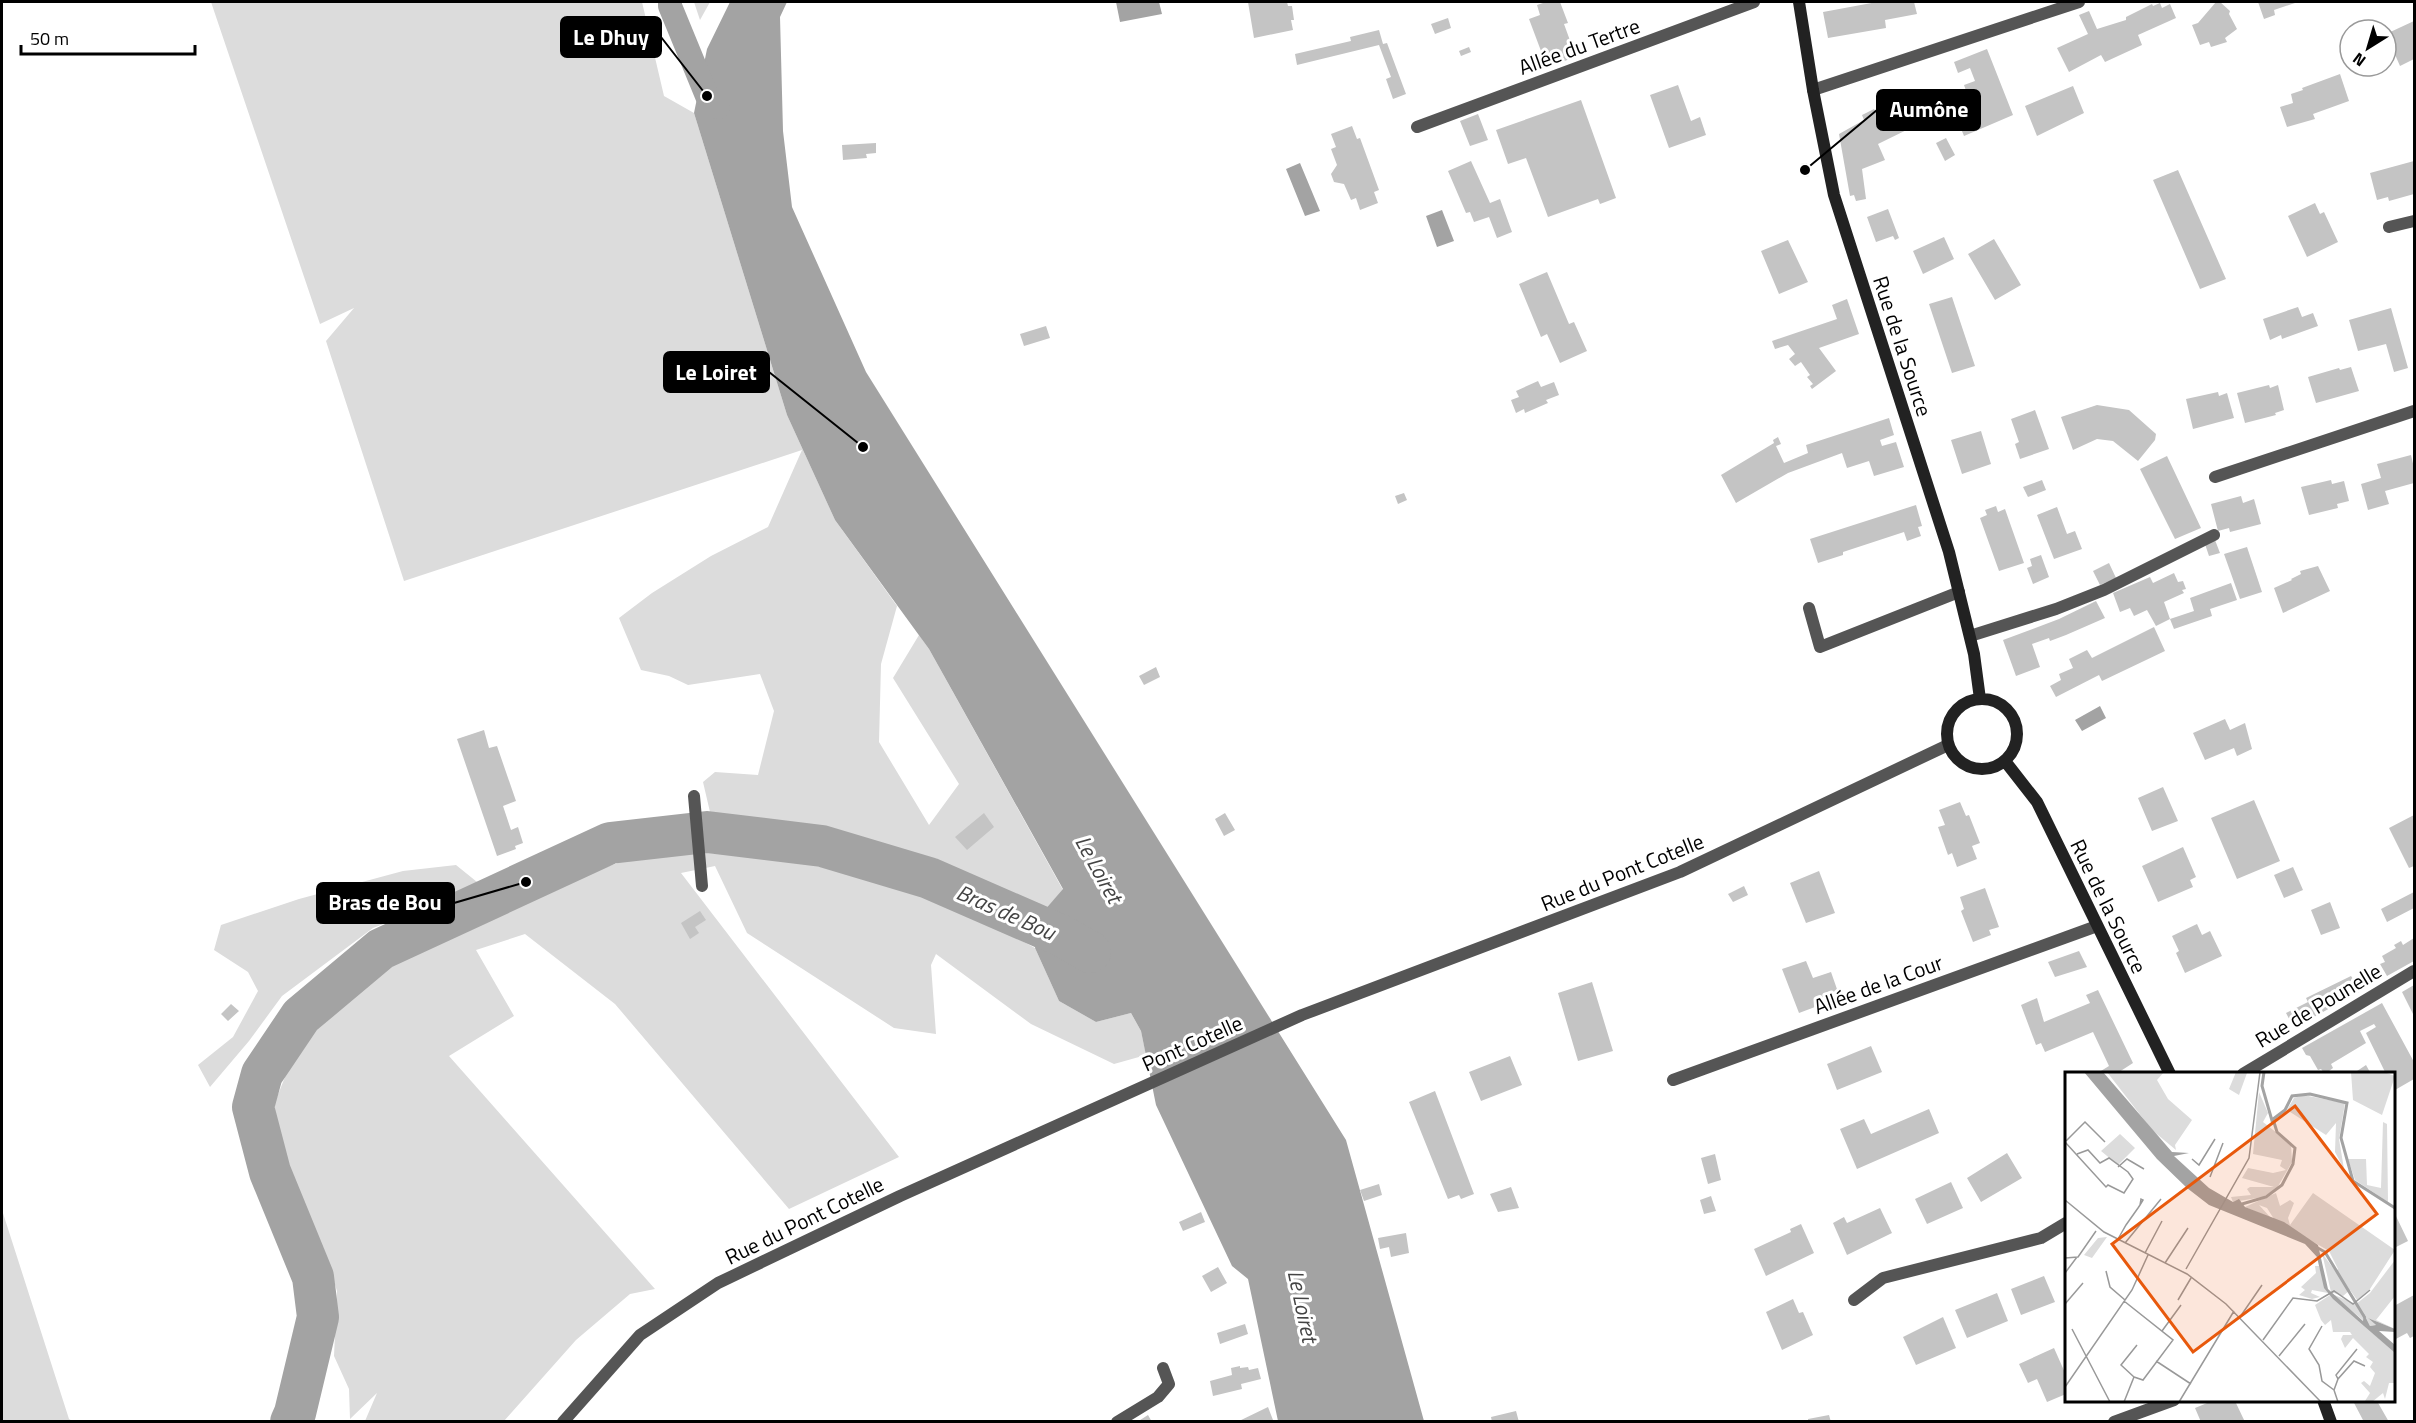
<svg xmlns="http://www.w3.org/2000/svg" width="2416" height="1423" viewBox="0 0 2416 1423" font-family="'Titillium Web',sans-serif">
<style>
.green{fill:#dcdcdc}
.water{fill:#a3a3a3}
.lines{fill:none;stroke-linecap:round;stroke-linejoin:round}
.stream{stroke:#a3a3a3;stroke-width:7}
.canal{stroke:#a3a3a3;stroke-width:24}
.river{stroke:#a3a3a3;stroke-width:42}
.building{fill:#c4c4c4}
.service{stroke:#555;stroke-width:12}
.minor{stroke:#555;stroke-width:12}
.tertiary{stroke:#555;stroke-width:12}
.secondary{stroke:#222;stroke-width:12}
.labels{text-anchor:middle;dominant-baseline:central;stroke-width:6;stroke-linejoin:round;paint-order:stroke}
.street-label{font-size:21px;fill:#000;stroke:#fff}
.water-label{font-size:22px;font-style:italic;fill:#444;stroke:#fff}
.inset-river{fill:none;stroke:#a3a3a3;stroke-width:3}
.inset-road{fill:none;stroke:#999;stroke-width:1.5}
.view{fill:#e8590c;fill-opacity:0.15;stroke:#e8590c;stroke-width:3}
.inset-edge{fill:none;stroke:#000;stroke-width:3}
.leader{fill:none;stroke:#000;stroke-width:2}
.callout-dot{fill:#000;stroke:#fff;stroke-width:2}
.callout{fill:#000;stroke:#000;stroke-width:2}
.callout-label{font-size:22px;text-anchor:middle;font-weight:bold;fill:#fff}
</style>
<rect width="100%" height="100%" fill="#fff"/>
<path class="green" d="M211,2H642L664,96L694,113L787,415L835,520L897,606L881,664L879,742L929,825L959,784L893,678L919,635L929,649L1063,890L1043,912L922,858L733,816L710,812L703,782L715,772L758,775L774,711L760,674L688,685L669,676L641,670L619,618L652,593L711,556L768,527L802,450L404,581L326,341L354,308L320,324Z
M694,2H710L700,20Z
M673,850L844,864L989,923L1035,948L1059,1001L1096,1022L1131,1013L1141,1031L1146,1055L1114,1064L1031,1024L936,954L931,965L936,1034L894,1028L747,933L715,866L681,873L899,1157L789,1209L615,1004L525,934L476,950L514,1016L449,1056L655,1289L630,1294L576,1340L504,1421H365L377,1393L350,1419L349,1389L334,1356L337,1291L323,1247L304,1221L284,1173L273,1129L275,1102L289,1067L308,1033L377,973L425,942L584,875L629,859Z
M456,865L482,886L373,928L282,996L249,1041L210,1087L198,1065L233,1037L258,991L248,972L214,950L221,925L299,899L403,871Z
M2,1210L69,1419L72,1421H2Z"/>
<path class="water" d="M730,2H787L780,17L783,131L792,207L866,372L1346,1140L1424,1421H1278L1248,1279L1232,1266L1156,1105L1141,1031L1131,1013L1096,1022L1059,1001L1035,948L1043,912L1063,889L929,649L835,520L787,415L694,113L707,49Z
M1116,2H1159L1162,14L1120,22Z
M1300,163L1320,211L1305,216L1286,169Z
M1442,210L1454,241L1437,247L1426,216Z
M2100,706L2106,718L2082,731L2075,720Z"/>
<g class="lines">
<path class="stream" d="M293,1422L295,1413"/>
<path class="canal" d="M670,2V6L707,96L718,107"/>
<path class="river" d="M291,1422L295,1413L318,1317L313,1277L270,1172L253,1107L262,1074L301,1016L381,949L610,843L707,832L822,846L929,878L1062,936L1090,952"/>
</g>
<path class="building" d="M1248,2H1287L1288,6H1292L1294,20H1291L1293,30L1254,38Z
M1546,2H1560L1568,23L1564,24L1576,57L1547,67L1529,19L1540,15L1537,5Z
M1877,2H1914L1917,14L1885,20L1886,28L1828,38L1823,12Z
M2216,2H2220L2230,11L2229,14L2237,29L2225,38L2227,42L2211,47L2209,42L2200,45L2192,25L2198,23Z
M2258,2H2298L2274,10L2275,15L2264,19Z
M2160,3L2162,8L2170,4L2176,18L2138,35L2142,45L2105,62L2101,55L2069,72L2057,48L2088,34L2079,15L2089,11L2097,29L2126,20V17L2152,4L2153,6Z
M1448,18L1451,28L1435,34L1431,24Z
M2414,21V59L2400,66L2386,34Z
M1379,30L1383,44L1387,43L1406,94L1393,99L1386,79L1391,77L1379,45L1297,65L1295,54L1351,41L1350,37Z
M1469,47L1471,52L1461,56L1459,51Z
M1987,49L2013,115L1964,136L1953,109L1970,102L1964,85L1975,81L1970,68L1958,73L1954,62Z
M2340,74L2349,101L2313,114L2315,119L2287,127L2280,107L2293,103L2291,94L2303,90L2302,88Z
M1678,85L1691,121L1700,117L1706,135L1669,148L1650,95Z
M2073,86L2084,113L2037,136L2025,106Z
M1916,94L1929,119L1878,144L1885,160L1862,169L1866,199L1856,201L1854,195L1850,196L1839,134L1864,120L1862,115L1874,109L1877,114Z
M1581,100L1616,198L1600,204L1598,199L1548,217L1526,158L1508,164L1496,130Z
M1478,114L1488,140L1470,146L1460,121Z
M1352,126L1357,139L1360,138L1379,190L1374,192L1378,203L1360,210L1356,198L1351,200L1344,184L1334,182L1331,174L1337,165L1331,149L1336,147L1331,134Z
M1946,138L1955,155L1945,161L1936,143Z
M876,143V153L866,154L867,158L843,160L842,145Z
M1471,161L1490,203L1500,199L1512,232L1497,238L1489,217L1474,222L1470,212L1466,213L1448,171Z
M2414,161V194L2389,201L2388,197L2377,200L2370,173Z
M1807,163L1809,176L1804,177L1801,164Z
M2178,170L2226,279L2200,289L2153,180Z
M2315,203L2320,214L2324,212L2338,242L2307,257L2288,216Z
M1888,209L1899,238L1895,240L1893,236L1876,242L1867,217Z
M1944,237L1954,259L1923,274L1913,251Z
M1994,239L2021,285L1995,300L1968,254Z
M1788,240L1808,282L1779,294L1761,251Z
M1547,272L1569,324L1574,322L1587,351L1560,363L1547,334L1541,337L1519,284Z
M1952,297L1975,366L1952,373L1929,304Z
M1847,299L1859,334L1819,348L1836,371L1812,389L1810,386L1813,384L1807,377L1810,375L1801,362L1795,366L1789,359L1795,354L1788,345L1775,349L1772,341L1837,319L1832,305Z
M2298,307L2302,317L2313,313L2318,326L2282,339L2281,335L2270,340L2263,319Z
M2391,308L2408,368L2394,372L2386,344L2358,351L2349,320Z
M1046,326L1050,338L1024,346L1020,334Z
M2351,367L2359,391L2316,403L2308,377L2339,368L2340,370Z
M1538,381L1541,387L1554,382L1559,395L1546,400L1548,403L1525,413L1524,409L1516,413L1511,400L1519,397L1516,391Z
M2269,385L2270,388L2278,385L2284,410L2275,413L2276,415L2245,423L2237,393Z
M2218,392L2219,396L2227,393L2234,418L2193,429L2186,399Z
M2097,405L2129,410L2156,434L2155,440L2138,461L2113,441L2097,439L2073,450L2061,417Z
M2035,410L2049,449L2020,459L2015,444L2019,442L2011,419Z
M1889,418L1894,435L1880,440L1882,446L1896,442L1904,467L1874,476L1869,461L1847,468L1842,453L1788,473L1736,503L1721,475L1774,443L1773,440L1778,437L1781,444L1776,446L1784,463L1808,453L1806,445Z
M1981,431L1991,464L1962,474L1951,440Z
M2411,455L2414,468V483L2385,491L2389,504L2368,510L2361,484L2381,478L2377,464Z
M2167,456L2201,528L2175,539L2140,469Z
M2042,480L2046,490L2028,497L2023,487Z
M2331,480L2332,484L2344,481L2349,501L2337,504L2338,508L2309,515L2301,487Z
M1404,493L1407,500L1398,504L1395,496Z
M2241,496L2243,503L2254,499L2261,524L2230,532L2229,528L2218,531L2211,504Z
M1916,505L1922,526L1918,527L1921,536L1907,541L1904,532L1843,552V555L1818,563L1810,539Z
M1996,506L1998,512L2005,509L2024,563L1999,571L1980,518L1987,515L1985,510Z
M2057,507L2067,534L2075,531L2082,549L2054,559L2037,515Z
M2215,540L2220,553L2209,556L2205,544Z
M2247,547L2262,592L2240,599L2224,554Z
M2041,555L2049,577L2033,584L2027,568L2032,566L2030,559Z
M2109,563L2116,578L2100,585L2093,571Z
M2318,566L2330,591L2283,613L2274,588L2292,580L2291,579L2301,574L2300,571Z
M2174,573L2178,582L2183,581L2186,589L2182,590L2184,593L2164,602L2170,619L2156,626L2147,610L2134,616L2130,608L2120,612L2113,593L2150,577L2153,583Z
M2231,583L2237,600L2210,609L2212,616L2174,629L2170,619L2194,611L2190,598Z
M2096,601L2105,618L2066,635L2050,641L2049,638L2032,644L2040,667L2016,676L2003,640L2059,619Z
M2154,627L2165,651L2102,681L2099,675L2056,697L2050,686L2061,680L2059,674L2073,668L2069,659L2087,650L2092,658Z
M1156,667L1160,677L1144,685L1139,676Z
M2225,719L2230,730L2245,723L2252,749L2237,756L2234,748L2205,760L2193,733Z
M484,730L489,748L497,746L516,801L503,806L511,830L518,827L523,843L515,846L516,849L497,856L457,739Z
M2163,787L2178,821L2152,831L2138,798Z
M2254,800L2280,861L2237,879L2211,818Z
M1960,802L1966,816L1969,815L1980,843L1972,846L1977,859L1957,867L1952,853L1948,855L1938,827L1945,825L1939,810Z
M984,813L994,827L967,850L955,837Z
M1225,813L1235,830L1224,836L1215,819Z
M2414,815V866L2409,868L2389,828Z
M2183,847L2196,877L2190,880L2193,887L2158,902L2142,866Z
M2293,867L2303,890L2284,898L2274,875Z
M1819,871L1835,913L1806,923L1790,883Z
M1744,886L1748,895L1733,902L1728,894Z
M1985,888L1999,927L1989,930L1991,935L1973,942L1961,911L1964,909L1960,897Z
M2414,892V908L2387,922L2381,909Z
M2330,902L2340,928L2321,935L2311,910Z
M700,911L706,920L695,927L699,933L690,939L681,923Z
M2197,924L2202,935L2210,931L2222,956L2185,973L2176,953L2179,951L2172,936Z
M2414,938V961L2387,976L2380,964L2385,962L2382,956L2396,948L2394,945L2401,941L2403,945Z
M2079,951L2087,967L2055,977L2048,962Z
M1806,961L1813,978L1831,972L1838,992L1821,999L1823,1004L1799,1013L1782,969Z
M2351,976L2361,991L2294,1028L2286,1013L2308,1002L2306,998Z
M1592,982L1613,1051L1578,1061L1558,993Z
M2414,985V1016L2402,992Z
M2098,990L2133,1063L2116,1074H2096L2109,1066L2093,1032L2045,1052L2041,1043L2036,1045L2021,1005L2037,998L2044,1022L2090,1003L2086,995Z
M2382,1003L2414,1062V1079L2395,1090L2394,1074H2386L2366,1033L2376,1027L2374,1024L2360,1031L2366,1043L2331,1064L2333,1068L2325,1074L2321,1069L2318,1070L2310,1056L2306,1055L2302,1048Z
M231,1004L239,1011L228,1021L221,1014Z
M1871,1046L1882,1072L1837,1090L1827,1064Z
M1510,1056L1522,1085L1481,1101L1469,1072Z
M2366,1065L2371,1074H2359L2357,1071Z
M1435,1091L1474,1194L1461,1199L1459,1195L1448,1199L1409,1102Z
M1929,1109L1939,1133L1857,1169L1840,1129L1864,1119L1871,1134Z
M2007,1153L2022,1178L1981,1202L1967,1178Z
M1715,1154L1721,1180L1708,1184L1701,1158Z
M1951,1182L1963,1208L1927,1224L1915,1199Z
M1379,1184L1382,1195L1364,1201L1360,1190Z
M1511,1187L1519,1208L1498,1212L1490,1194Z
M1711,1196L1716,1211L1704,1214L1700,1200Z
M1880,1208L1892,1233L1847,1255L1833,1223L1844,1217L1847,1223Z
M1201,1212L1205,1222L1183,1231L1179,1222Z
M2394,1212L2408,1241L2394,1248Z
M1801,1224L1814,1253L1766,1276L1754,1249L1791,1232L1790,1229Z
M1406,1233L1409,1253L1391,1257L1389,1247L1380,1249L1378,1238Z
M1218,1267L1227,1283L1211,1292L1202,1276Z
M2044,1276L2055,1302L2021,1315L2011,1289Z
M1997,1293L2008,1321L1967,1338L1955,1310Z
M2414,1295V1336L2410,1338L2407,1333L2394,1340V1306Z
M1793,1299L1799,1313L1803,1312L1813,1335L1782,1350L1766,1312Z
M1943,1317L1956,1348L1916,1365L1903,1337Z
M1245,1324L1248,1334L1220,1344L1217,1333Z
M2054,1348L2066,1375V1394L2047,1402L2037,1379L2028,1383L2019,1364Z
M1240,1366V1368L1248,1367L1249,1370L1258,1368L1261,1379L1241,1384L1242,1389L1213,1396L1210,1381L1232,1375L1231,1368Z
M2212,1401H2235L2245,1422H2201L2195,1408Z
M2353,1401H2377L2389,1422H2364Z
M1268,1407L1273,1420L1269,1422H1237Z
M1516,1411L1519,1422H1492L1491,1417Z
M1148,1415L1152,1422H1137Z
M1829,1415L1831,1422H1808V1419Z"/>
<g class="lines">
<path class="service" d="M1970,636L2056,609L2104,590L2214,535
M694,796L702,886
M2114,1422L2174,1400"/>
<path class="minor" d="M1813,90L2079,2
M1417,127L1754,2
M2389,227L2414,221
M2215,477L2414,411
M1809,608L1820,647L1959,592
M2243,1074L2414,971
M1673,1080L2097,926
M1854,1300L1883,1278L2041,1238L2066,1223
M1117,1422L1158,1397L1169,1384L1163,1368"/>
<path class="tertiary" d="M563,1422L640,1335L718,1283L900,1196L1302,1015L1680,872L1948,745"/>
<path class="secondary" d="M1799,2L1813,90L1834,195L1949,552L1974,654L1980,699
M1947 734a35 35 0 1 1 70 0a35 35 0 1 1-70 0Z
M2005,761L2037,802L2170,1074
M2323,1400L2331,1422"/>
</g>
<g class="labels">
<g class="street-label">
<text transform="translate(1579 46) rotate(-20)">Allée du Tertre</text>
<text transform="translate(1903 346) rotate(72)">Rue de la Source</text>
<text transform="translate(1622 872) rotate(-22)">Rue du Pont Cotelle</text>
<text transform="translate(2109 906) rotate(64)">Rue de la Source</text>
<text transform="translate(1878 984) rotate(-20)">Allée de la Cour</text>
<text transform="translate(2318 1005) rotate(-31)">Rue de Pounelle</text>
<text transform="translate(1192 1043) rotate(-24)">Pont Cotelle</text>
<text transform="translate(804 1220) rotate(-26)">Rue du Pont Cotelle</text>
</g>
<g class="water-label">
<text transform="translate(1099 869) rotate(61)">Le Loiret</text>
<text transform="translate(1006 912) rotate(24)">Bras de Bou</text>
<text transform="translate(1303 1306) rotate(78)">Le Loiret</text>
</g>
</g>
<g transform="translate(2065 1072)">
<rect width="330" height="330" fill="#fff"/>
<path d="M42,0H99L92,8L103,27L127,48L110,73L111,78L87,58ZM171,0L182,1L174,23L164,17ZM286,0H319L330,4L317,43L288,28ZM194,20L203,41L198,50L226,72L227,90L212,116L198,125L168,130L166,125L186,123L182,117L185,115H209L177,106L183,96L208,101L221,98L215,94L217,88L188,82ZM238,23L280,31L274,67L279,97L270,80L271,51L261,63L222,38L229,26ZM318,50L322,52L323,130L290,108L283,87H301L302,113L316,116ZM55,62L70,76L53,93L36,79ZM211,121L215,134L225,128L229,131L223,146L225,153L248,121L330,178L305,217L292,228L285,218L278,224L266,220L257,181L271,200L273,197L264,179L209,147L202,136L194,133L206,146L180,135ZM42,165L27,186L19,183L33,166ZM330,188V224L311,248L330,257L303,246L311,253L305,254L301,246L299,249L267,222L291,232L305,221ZM250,194H254L263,221L247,218L246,221L255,225L247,227L234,223L240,218L236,215L251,201ZM265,223L330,281V311H324L320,327L318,321L307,330L300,329L305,321L296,311L299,309L305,314L310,301L305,295L308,290L301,285L304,282L288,266L280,276L276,267L278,263H287L285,260H268L266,248L260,253L256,248L250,233Z" fill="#dcdcdc"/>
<path d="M19,0H38L107,80L124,81L109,84L144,116L168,130L174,127L180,135L219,150L253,173L263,217L298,249L299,242L305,254L311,253L303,246L330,257V260L314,259L330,273V281L268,227L259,216L252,185L240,172L144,133L122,116L92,87Z" fill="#a3a3a3"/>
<path class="inset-river" d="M199,0L197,14L208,52M177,132L201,125L217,113L228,92L230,76L212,60L208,47L220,38L227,24L245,22L282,31L276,66L288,109L330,136M251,175L260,180L300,246"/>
<path class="inset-road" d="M1,69L20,50L40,70M0,70L41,115L43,113L59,121L68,107L63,100L44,86L35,91L23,78L12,82M127,87L134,93L150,67M53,95L62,87L79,97M145,105L158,71M0,128L39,160L122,202L161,232L256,330M53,167L61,153L73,136L75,133L78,128L76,127L75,133M60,171L96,127M80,181L97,149M0,186L13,185L31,159M100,191L123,156M121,197L184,86L195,0M41,199L45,215L60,228M0,201L12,185M113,228L126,206M59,229L108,268L78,308L69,305L59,330M0,232L18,211M175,245L197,213M257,254L244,277L254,293L257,309L269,318M7,257L45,330M97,259L116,233M198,268L228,226L252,229L269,219L288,232L305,218M214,284L240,252M91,289L126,312M69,305L56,293L72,273M273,307L271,303L292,277M0,315L67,218L83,183M114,330L169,239M273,330L269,318L273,307L289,289L300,294"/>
<path class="view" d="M230,34L312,142L128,280L47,172Z"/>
<rect width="330" height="330" class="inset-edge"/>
</g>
<path class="leader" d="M707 96L661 37M1805 170L1877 110M863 447L769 372M526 882L454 903"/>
<g class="callout-dot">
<circle cx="707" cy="96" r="6"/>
<circle cx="1805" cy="170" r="6"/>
<circle cx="863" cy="447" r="6"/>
<circle cx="526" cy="882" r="6"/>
</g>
<g class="callout">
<rect x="561" y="17" width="100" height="40" rx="6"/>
<rect x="1877" y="90" width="103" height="40" rx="6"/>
<rect x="664" y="352" width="105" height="40" rx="6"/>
<rect x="317" y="883" width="137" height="40" rx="6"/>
</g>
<g class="callout-label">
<text x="611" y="45">Le Dhuy</text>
<text x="1929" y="117">Aumône</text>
<text x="716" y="380">Le Loiret</text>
<text x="385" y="910">Bras de Bou</text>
</g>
<rect width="2416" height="1423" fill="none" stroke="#000000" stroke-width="6"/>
<g transform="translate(2368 48) rotate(217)"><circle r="28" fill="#ffffff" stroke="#999999" stroke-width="1.5"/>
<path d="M0-4.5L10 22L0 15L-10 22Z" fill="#000000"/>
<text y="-9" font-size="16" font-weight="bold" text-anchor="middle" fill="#000000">N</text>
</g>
<path d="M21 45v9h174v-9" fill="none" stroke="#000000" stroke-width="3"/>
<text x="30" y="45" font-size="18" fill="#000000" stroke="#ffffff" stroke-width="4.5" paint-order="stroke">50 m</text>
</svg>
